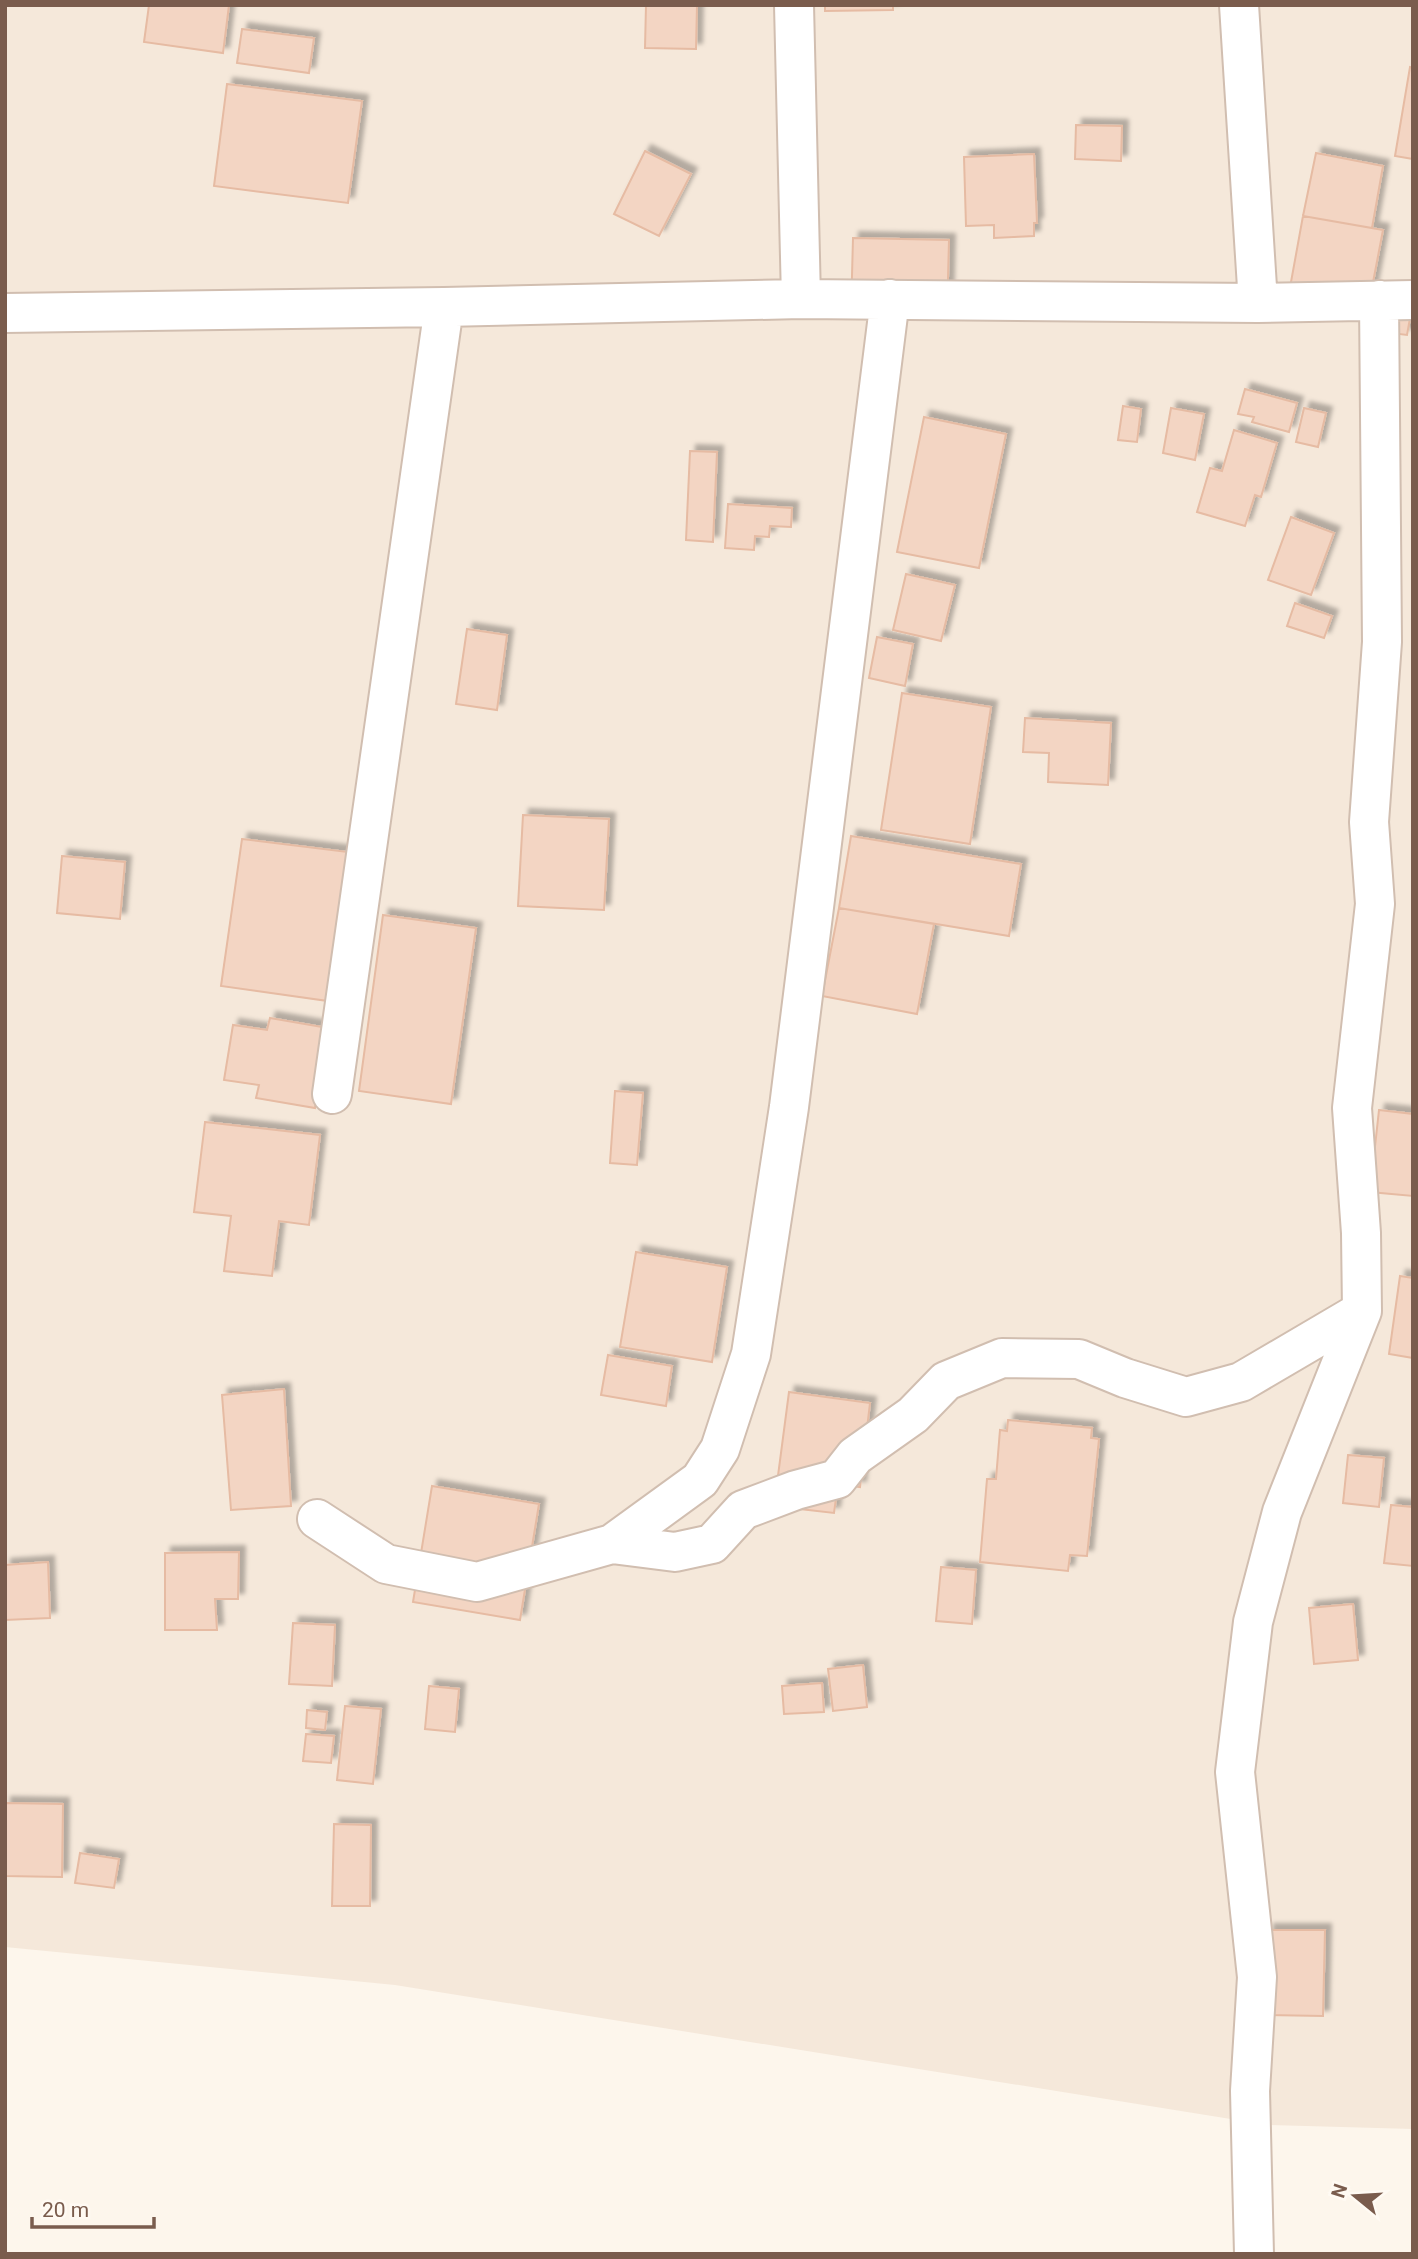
<svg xmlns="http://www.w3.org/2000/svg" width="1418" height="2259" viewBox="0 0 1418 2259" font-family="Roboto,sans-serif">
<style>
.residential{fill:#f5e8da}
.building{fill:#f3d5c3;stroke:#e6bba3;stroke-width:2;filter:url(#shadow)}
.lines{fill:none;stroke-linecap:round;stroke-linejoin:round}
.street-casing{stroke:#d1beb0;stroke-width:42}
.street{stroke:#fff;stroke-width:38}
</style>
<defs>
<filter id="shadow"><feDropShadow dx="6" dy="-6" stdDeviation="2" flood-color="#0004"/></filter>
</defs>
<rect width="100%" height="100%" fill="#fdf6ec"/>
<path class="residential" d="M5,5H1413V2129L1268,2125L395,1985L5,1947Z"/>
<path class="building" d="M149,5H229L223,53L144,42Z
M646,5H697L696,49L645,48Z
M825,5H893V10L825,11Z
M242,29L314,38L309,73L237,63Z
M1410,67L1413,68V159L1395,156Z
M227,84L362,101L348,203L214,186Z
M1076,125L1122,126L1121,161L1075,159Z
M645,151L691,174L659,236L614,214Z
M1316,153L1383,166L1372,228L1303,216Z
M1034,154L1037,223H1034V236L994,238V225L966,226L964,157Z
M1303,216L1383,230L1366,319L1287,304Z
M853,238L949,240L947,315L851,313Z
M1412,307L1407,335L1383,332Z
M1245,389L1297,403L1289,432L1252,422L1254,417L1238,414Z
M1123,406L1141,409L1137,442L1118,440Z
M1171,408L1204,414L1195,460L1163,453Z
M1304,408L1326,413L1318,447L1296,442Z
M924,417L1006,434L979,568L897,552Z
M1234,430L1277,443L1261,497L1255,495L1245,526L1197,512L1210,468L1222,471Z
M690,451L717,452L713,542L686,540Z
M728,504L792,508L791,527L770,526L769,537L755,536L754,550L725,548Z
M1291,517L1334,533L1311,595L1268,580Z
M906,574L955,585L941,641L893,630Z
M1295,603L1332,616L1324,638L1287,626Z
M467,629L507,635L497,710L456,704Z
M877,637L913,644L905,686L869,678Z
M902,693L991,707L970,844L881,830Z
M1025,718L1111,723L1108,785L1048,782L1049,753L1023,752Z
M523,815L609,819L604,910L518,906Z
M851,836L1021,864L1009,936L839,908Z
M242,839L348,852L328,1001L221,986Z
M62,856L125,862L120,919L57,913Z
M839,908L934,924L917,1014L822,996Z
M383,915L476,928L451,1104L359,1091Z
M270,1018L328,1028L315,1108L256,1098L259,1085L224,1080L233,1025L267,1030Z
M615,1091L643,1093L637,1165L610,1163Z
M1379,1110L1413,1114V1196L1370,1192Z
M205,1122L320,1135L309,1225L279,1221L272,1276L224,1271L231,1216L194,1212Z
M636,1252L727,1267L712,1362L620,1347Z
M1400,1276L1413,1278V1358L1389,1354Z
M608,1355L672,1366L666,1406L601,1395Z
M284,1389L291,1506L231,1510L222,1395Z
M789,1392L870,1403L860,1487L838,1484L834,1513L774,1506Z
M1008,1420L1092,1428L1091,1438L1099,1439L1087,1556L1070,1555L1068,1571L980,1562L987,1479H996L1000,1430L1007,1431Z
M1348,1455L1384,1458L1379,1507L1343,1503Z
M432,1486L539,1504L520,1620L413,1602Z
M1391,1505L1413,1507V1566L1384,1563Z
M239,1552L238,1599H215L217,1630H165V1553Z
M48,1562L50,1618L5,1620V1565Z
M941,1567L976,1570L972,1624L936,1621Z
M1353,1604L1358,1660L1314,1664L1309,1608Z
M293,1623L335,1625L332,1686L289,1684Z
M863,1665L867,1707L833,1711L828,1669Z
M822,1683L824,1712L784,1714L782,1686Z
M429,1686L459,1689L455,1732L425,1729Z
M345,1706L381,1709L373,1784L337,1780Z
M307,1710L327,1712L325,1730L306,1728Z
M306,1734L334,1736L331,1763L303,1761Z
M5,1803L63,1804L62,1877L5,1876Z
M334,1824L371,1825L370,1906H332Z
M80,1853L119,1859L114,1888L75,1883Z
M1268,1930H1325L1323,2016L1267,2015Z"/>
<g class="lines">
<defs>
<path id="street" d="M794,5L801,299
M1239,5L1258,303
M5,313L444,307L801,299L1258,303L1413,300
M332,1094L444,307
M317,1519L386,1564L477,1582L612,1544L675,1552L712,1544L743,1510L796,1490L837,1479L855,1456L913,1415L946,1381L1002,1358L1079,1359L1125,1378L1186,1397L1241,1382L1362,1311
M612,1544L700,1480L720,1449L751,1354L789,1107L890,299
M1254,2254L1250,2091L1257,1977L1235,1772L1253,1622L1282,1512L1362,1311L1361,1233L1352,1108L1375,904L1369,822L1382,642L1379,300"/>
</defs>
<use href="#street" class="street-casing"/>
<use href="#street" class="street"/>
</g>
<rect width="1418" height="2259" fill="none" stroke="#7a5c4d" stroke-width="14"/>
<g transform="translate(1355 2196) rotate(288)" stroke="#fffaf3" stroke-width="5" paint-order="stroke">
<path d="M0-5L12 26L0 18L-12 26Z" fill="#7a5c4d"/>
<text y="-10" font-size="19" font-weight="bold" text-anchor="middle" fill="#7a5c4d">N</text>
</g>
<path d="M32 2217v10h122v-10" fill="none" stroke="#7a5c4d" stroke-width="3.5"/>
<text x="42" y="2217" font-size="21" fill="#7a5c4d" stroke="#fffaf3" stroke-width="5" paint-order="stroke">20 m</text>
</svg>
